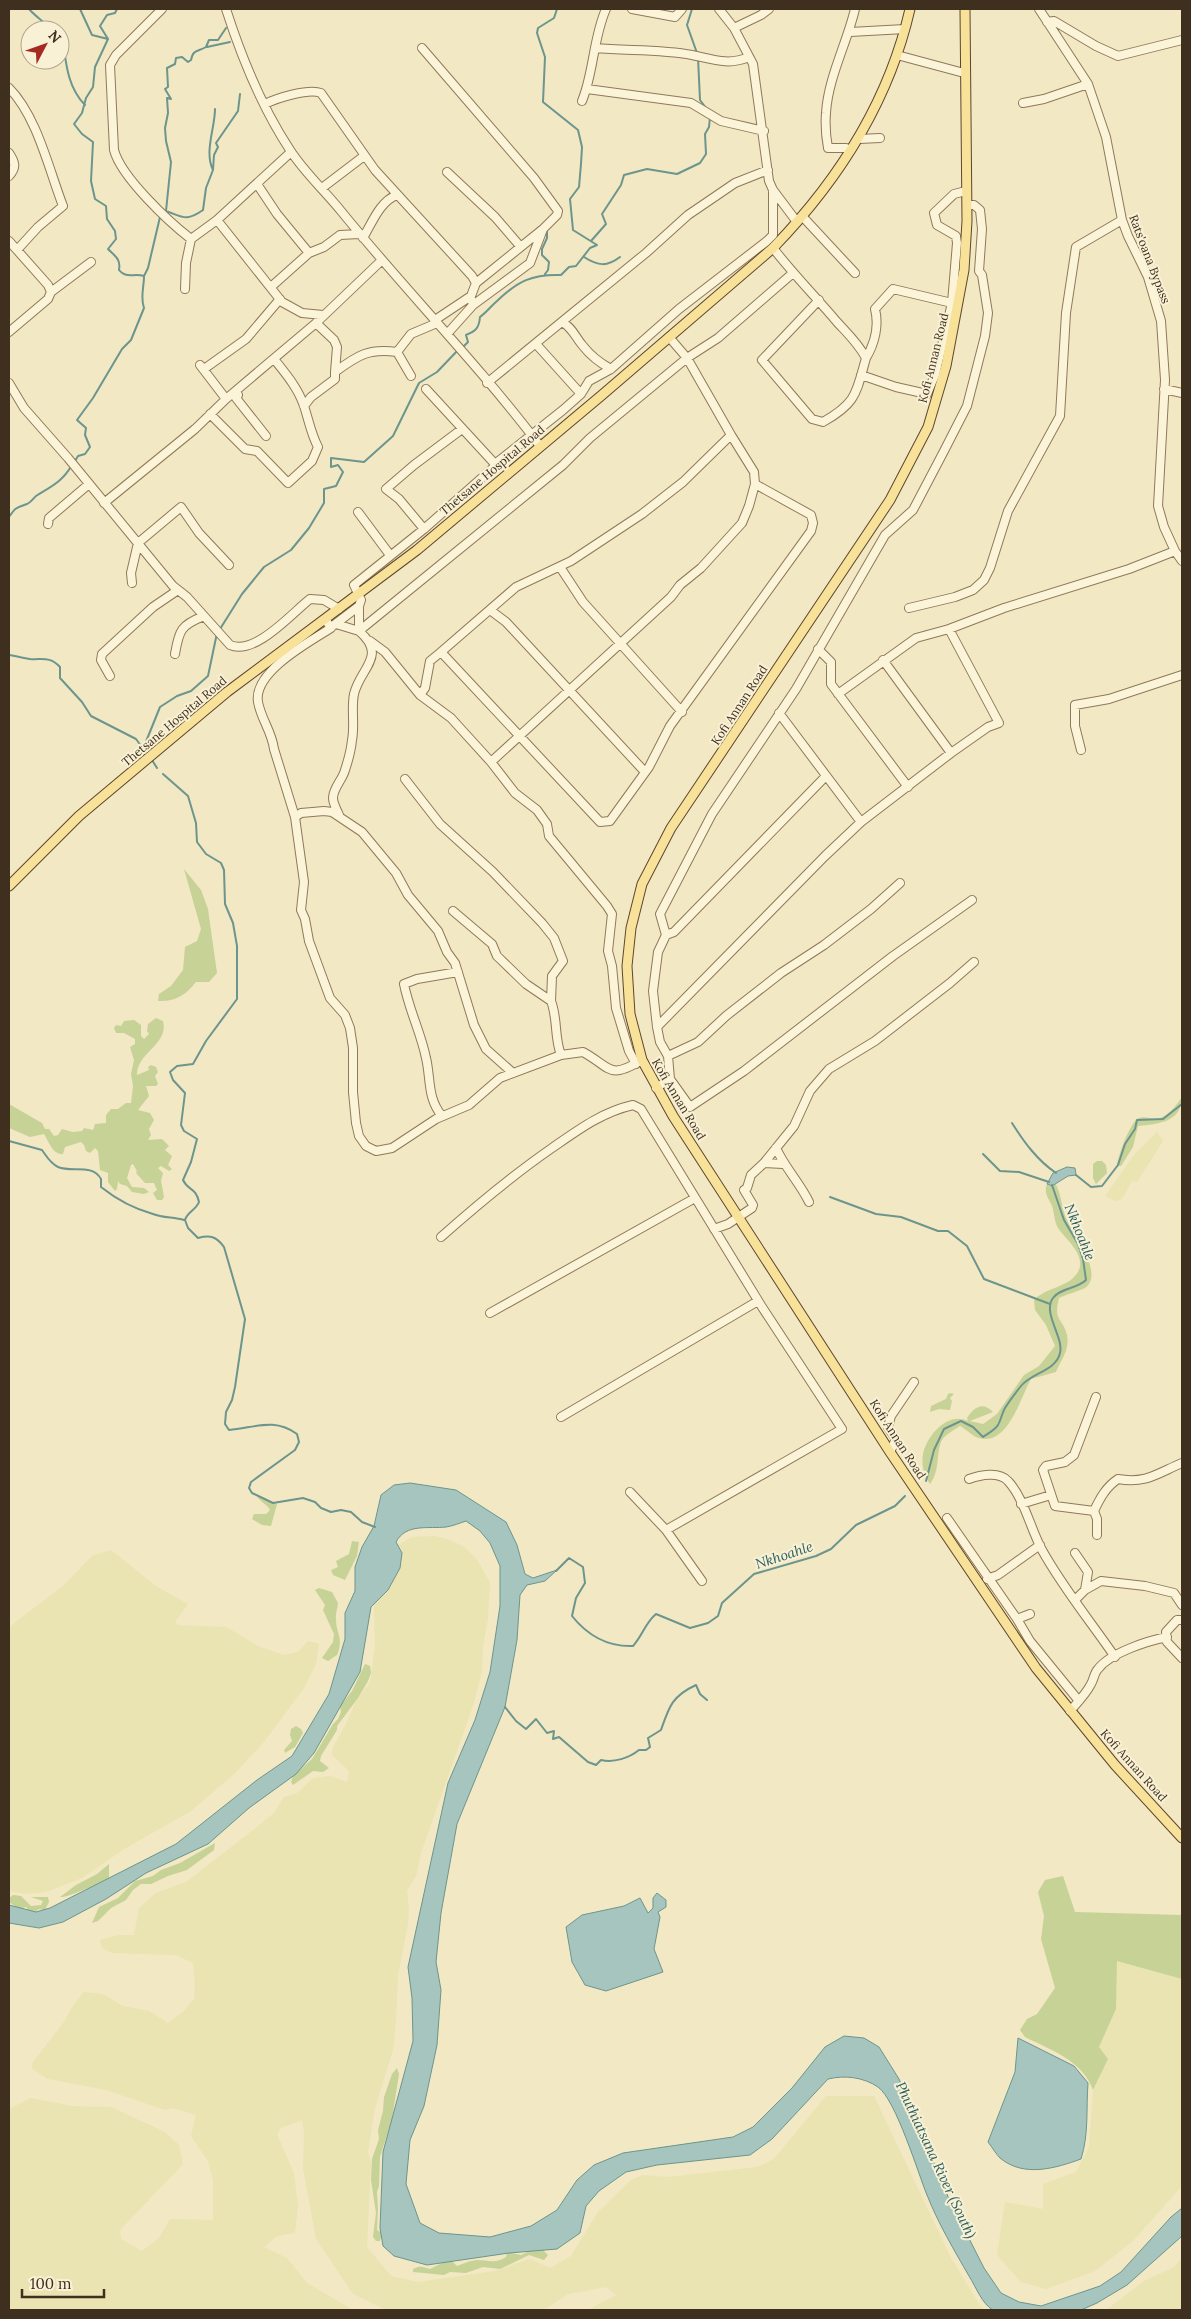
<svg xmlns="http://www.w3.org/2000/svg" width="1191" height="2319" viewBox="0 0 1191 2319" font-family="Lora,serif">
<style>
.farmland{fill:#e9e4b1}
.green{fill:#c7d297}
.water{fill:#a6c5be;stroke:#6c958d}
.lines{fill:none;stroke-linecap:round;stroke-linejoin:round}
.stream{stroke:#6c958d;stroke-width:2}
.minor-casing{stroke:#8f7958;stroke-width:10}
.major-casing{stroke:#5d462d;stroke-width:11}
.minor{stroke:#fcf4d9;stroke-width:8}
.major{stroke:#f8e199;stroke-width:9}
.labels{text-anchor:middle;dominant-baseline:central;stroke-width:4;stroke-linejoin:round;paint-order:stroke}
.street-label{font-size:12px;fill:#3e2f1e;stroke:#f9f1d5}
.water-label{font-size:14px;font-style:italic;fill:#2c5f5f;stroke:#f9f1d5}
</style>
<rect width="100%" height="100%" fill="#f2e8c4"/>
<path class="farmland" d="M1157,1132L1163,1141L1137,1182L1132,1181L1122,1199L1115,1201L1105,1196L1134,1155Z
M435,1536L447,1539L463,1546L477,1559L490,1583L488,1619L483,1647L482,1671L474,1703L421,1853L416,1876L407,1891L409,1909L408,1924L398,1975L396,2022L393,2050L375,2108L368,2152L371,2163L367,2247L391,2276L418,2282L495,2271L530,2259L550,2268L571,2256L598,2212L631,2180L643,2175L668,2177L757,2167L774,2159L826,2096H874L951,2258L983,2310H588L616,2295L606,2287L568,2294L544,2310H386L353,2294L316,2239L303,2168L304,2132L302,2120L281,2128L277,2134L294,2174L298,2206L295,2233L277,2236L264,2247L287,2258L307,2283L353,2310H9V2109L31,2098L72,2106L111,2107L165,2132L179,2145L183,2164L120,2230L121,2239L142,2251L159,2238L170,2219L213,2220V2180L208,2161L191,2136L196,2115L173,2108L165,2110L106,2090L48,2079L32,2069L33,2062L64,2022L74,2004L84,1992L103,1994L123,2006L149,2011L168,2023L183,2012L194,1999L195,1983L193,1963L176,1955L112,1953L102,1948L100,1940L119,1935H134L139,1908L156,1893L186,1882L257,1827L274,1813L284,1797L297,1793L313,1778L330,1776L347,1782L349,1771L332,1755L333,1747L344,1728L357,1699L370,1683L375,1646L374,1603L388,1590L402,1553L398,1545L412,1537Z
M111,1550L156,1586L188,1604L175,1622L178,1625L226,1627L258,1646L283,1655L298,1652L308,1641L319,1644L316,1664L304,1688L263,1743L235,1773L191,1811L124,1849L82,1878L46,1892L27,1894L9,1891V1627L64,1585L92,1556Z
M1117,1960L1182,1979V2186L1133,2241L1095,2271L1046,2289L1021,2282L997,2255L1005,2202L1043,2209V2184L1076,2172L1089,2147L1093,2090L1108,2059L1099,2047L1116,2009Z
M1182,2258V2310H1106L1144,2281L1174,2267Z"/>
<path class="green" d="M184,869L201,890L208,909L217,973L209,982H196C186,995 175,1002 158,1001L159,994L171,986L183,970L185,947L197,941L201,929Z
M156,1018L163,1021C169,1045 137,1052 137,1075L149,1070L148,1067L151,1065L156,1067L158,1072L155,1076L158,1084L156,1086H146L149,1096L138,1110L150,1113L154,1120L149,1129L151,1135L148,1140L162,1139L169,1146L165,1150L172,1156L168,1165L172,1169L169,1171L161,1166L158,1168L163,1173L161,1181L164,1197L162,1200H157L153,1193L157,1190L154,1183H145L136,1173L137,1171L133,1164L131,1165L127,1178L132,1187L144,1188L149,1192L144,1194L132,1192L127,1186L120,1184L118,1181L117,1189L115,1191L108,1182V1173L100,1170L98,1151L95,1148L90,1153L86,1151L84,1145L81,1142L65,1147L63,1154C53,1155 49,1142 44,1134L30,1137L9,1128V1104L42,1123L45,1129H49L54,1136L58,1135L62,1129L73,1132L82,1131L84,1128L93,1130L95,1124L106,1123V1115L111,1109H118L126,1103H131L133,1086L131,1074L134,1060L130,1047L135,1044V1039L124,1033H116L114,1028L116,1025L121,1026L124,1021L134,1020L141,1025V1036L144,1039L149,1034L147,1031L148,1024Z
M1182,1097C1182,1122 1158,1124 1138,1126L1133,1147L1121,1166H1117C1117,1158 1131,1120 1139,1118C1144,1116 1150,1119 1155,1119C1167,1118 1176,1106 1182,1097Z
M1097,1161H1102L1106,1165L1107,1173L1096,1184L1093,1178V1164Z
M1055,1183C1062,1194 1061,1208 1067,1220C1073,1233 1105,1274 1085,1288C1081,1290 1065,1295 1059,1298C1053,1322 1063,1318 1067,1335C1070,1350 1061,1359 1056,1372L1031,1379C1021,1396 1008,1447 979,1438C973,1437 966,1429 960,1426C954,1430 944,1435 941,1442C936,1456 940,1471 930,1484C924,1474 921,1465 923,1454C927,1435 948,1411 968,1421L967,1418C974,1407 983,1401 993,1412L970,1421L983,1424L997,1414L1024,1375L1039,1366L1055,1346L1046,1325L1035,1310L1034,1300C1044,1289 1065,1287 1074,1277C1092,1259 1066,1240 1058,1228C1053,1220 1055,1209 1050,1202C1047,1196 1044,1191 1047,1184L1049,1186Z
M951,1393L954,1394L950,1398L952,1401L950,1410L939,1409L930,1412L931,1406L946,1399L948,1394Z
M256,1495L277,1504L271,1526L262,1525L252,1519L254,1514H266L270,1510C267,1504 260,1502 256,1495Z
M352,1541L359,1542L357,1556L345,1580L333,1575L331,1570L338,1567L336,1561L349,1554Z
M319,1588L332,1592L338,1603C338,1608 335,1614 336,1619C336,1634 344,1638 337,1655L328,1661L322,1658L333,1642L334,1634L323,1610L325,1605L315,1590Z
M365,1664L370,1666L371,1673L368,1681L358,1698L337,1726V1730L321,1756L320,1761L329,1768L323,1772L313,1771L293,1785L291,1782L293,1776L312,1759L333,1724L338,1719L341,1712L340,1706L352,1691Z
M296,1726L301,1729L303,1733L295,1747L285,1753L284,1750L292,1741L290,1735L291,1729Z
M215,1843L214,1850L187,1870L168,1876L151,1884H141L133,1890L126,1900L111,1908L98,1921L92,1923L99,1907L118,1898L135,1881L153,1876L161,1870L180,1863Z
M109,1864V1878C100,1883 68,1898 60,1897L76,1885L97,1874Z
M1063,1876L1075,1912L1182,1915V1979L1117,1961L1116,2009L1099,2047L1108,2059L1093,2090C1083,2061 1051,2050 1025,2037L1020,2030L1027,2019L1037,2014L1055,1988L1041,1939L1044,1916L1038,1892L1045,1880Z
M13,1895L21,1896L31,1906L41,1905L43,1901L31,1897H48L49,1902L45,1910L39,1909L35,1912L29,1911L26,1907L19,1909L9,1902V1898Z
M397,2068L399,2074L392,2119L380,2157L379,2186L377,2192L378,2209L377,2230L382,2233L380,2241H376L373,2237L376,2213L371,2180L372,2159L379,2139L378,2130L383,2111L384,2097L392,2074Z
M533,2249L543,2250L548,2255L544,2260L529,2255L500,2269L483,2267L466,2273L450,2272L444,2275L413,2272V2269C420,2265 423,2267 430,2269L450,2259L457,2266C462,2264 472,2260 477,2260C487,2260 496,2264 506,2257L507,2252L521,2255Z"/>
<path class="water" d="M1067,1167L1075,1168L1076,1175L1068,1176L1052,1186L1047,1184L1053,1173Z
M410,1483L456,1490L506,1522L517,1545L525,1574L533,1578L557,1570L545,1581L527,1585L520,1595L517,1640L505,1707L457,1824L441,1913L436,1962L441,1990L437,2045L424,2106L410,2140L406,2184L420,2223L439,2233L490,2237L531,2226L557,2210L577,2180L594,2165L623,2153L733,2137L753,2127L792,2088L825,2047L844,2036L864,2038L879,2047L899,2079L949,2199L984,2268L1001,2293L1019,2302L1041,2306L1100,2286L1121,2272L1171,2217L1182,2208V2236L1127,2285L1097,2303L1081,2310H993C982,2304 976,2287 969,2276C954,2250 938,2223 927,2195C918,2173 896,2100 878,2087C863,2077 845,2075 828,2079L772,2139L750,2155L657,2165L626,2172L599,2191L586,2206L580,2233L557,2249L509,2253L427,2265L394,2256L383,2246L380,2228L383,2152L413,2041L412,1998L408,1967L448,1783L475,1720L490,1672L500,1606V1566L490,1543L480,1531L466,1521C460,1523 453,1526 446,1527C429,1529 406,1523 396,1542L402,1553L400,1568L388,1590L371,1607L360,1672L314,1753L296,1774L249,1808L208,1844L146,1873L106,1899L63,1922L39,1928L9,1923V1905L36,1912L50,1908L176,1844L257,1780L292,1756L329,1694L345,1639V1613L355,1591V1567L362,1547L374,1526L381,1495L394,1485Z
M657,1893L666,1900V1907L658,1912L660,1917L654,1949L663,1972L606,1991L585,1985L572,1962L566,1927L582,1915L624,1906L640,1898L648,1913L653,1908V1898Z
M1018,2038L1074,2066L1088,2083C1086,2109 1089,2134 1081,2159C1056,2168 1024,2178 1000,2158C996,2154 992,2147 988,2142L1015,2072Z"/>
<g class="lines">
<path class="stream" d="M29,9C36,17 45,22 51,30
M80,9L92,35L108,39
M692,9L687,25L697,53
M60,40L63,42C66,64 68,88 85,105
M207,47L230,42
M698,58L700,100L706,108
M215,109C215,128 204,152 213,170L206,188L203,210C186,222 183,217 166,211L171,162L166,141L165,128L168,113L167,98L171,99L165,89L168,87L167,68L175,64L176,58L182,57L188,62L191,60C193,49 198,52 206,47L209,40H218L226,28
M213,170L214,155L218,147L216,143L238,111L240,94
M591,241L606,224L602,214L621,185L624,175L647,169L677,174L700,163L706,154L705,134L709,127L710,117
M584,257C598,266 607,267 620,257
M545,274L548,270L549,262L542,255V249L547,238V230
M144,276L148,268L160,217
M463,347L468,342L466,335C476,331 479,328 480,317C487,312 491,306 497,301C518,281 532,274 561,275L569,267L576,266L590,248L597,245L573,230L570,199L579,187L581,164L582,147L578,130L543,102L545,57L537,33L538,28L554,18L557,9
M75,461L78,456L85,454L90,447L85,435L86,428L77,420L93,398L122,349L131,340L144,308C140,297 144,288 144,276C134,273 126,279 119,270C121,259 115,256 108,249L116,239L115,231L107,219L106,206L95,199L91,181L93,142L82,134L74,124L82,113L86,98L93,87L95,67L108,39L100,26L107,15L115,13L117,9
M9,517C16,507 16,508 27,504C30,503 34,498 36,496C52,486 62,482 72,465
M220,629L242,594L264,567L291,550L309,528L324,503V489L336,486L343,472L338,465L331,467V458L364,462L393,436L419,383L437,372L459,349
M9,636V637
M9,655C16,656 23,658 30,659C42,660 50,656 60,667V678L82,702L91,716L136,739L147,754
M143,749L160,707L177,696L191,691L208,676L217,633
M152,760L157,768
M163,774L188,796L196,823L197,842L206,854L221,863L224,870L225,904L233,923L237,946V999L206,1041L193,1064L177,1066L170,1072L173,1080L185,1093L181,1125L184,1131L197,1139L191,1162L183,1180C188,1191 196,1187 199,1202C196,1210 187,1212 185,1220L188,1228L198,1238C210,1235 216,1236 224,1247L245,1319L235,1387L232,1400L226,1412L225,1424L229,1430C254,1428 274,1417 297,1434L299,1442L295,1450L251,1482L249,1488L252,1493L273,1503L303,1498L315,1502L321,1508L331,1512L341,1510L351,1512L362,1522L375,1527
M1012,1123C1024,1142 1037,1160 1056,1173
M9,1141L42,1150C47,1157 50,1163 58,1167C72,1173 92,1163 101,1179V1187C116,1199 135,1209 153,1214C163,1218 174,1217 184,1220
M983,1154L1000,1171L1019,1172L1049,1182
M1076,1175L1091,1187L1102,1186L1118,1165L1125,1144L1135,1129L1137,1120L1163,1119L1182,1104
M830,1197L876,1214L901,1217L938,1231H948L967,1246L984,1279L1050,1304
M926,1481L934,1450L944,1429L961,1421L973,1427L983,1437C987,1434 995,1430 998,1425C1001,1420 1002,1413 1005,1408C1008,1403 1017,1391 1021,1386C1031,1373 1056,1371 1060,1353C1064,1337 1042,1313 1053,1298C1060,1288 1077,1289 1086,1280L1083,1259L1078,1244L1064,1220L1052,1185
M556,1571L569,1558L583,1567L585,1583L576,1598L572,1616C588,1636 607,1647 633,1646C643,1635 645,1623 656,1614L690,1628L708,1623L718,1616L722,1603L754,1574L816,1556L831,1549L856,1525L895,1506L905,1496
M505,1707L516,1721L526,1729L536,1719L547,1733L554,1731L553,1739L559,1737L588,1762L596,1765L601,1760C614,1763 629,1758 639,1750H646L650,1747L648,1738L661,1730C669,1707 672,1696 696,1685L700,1694L707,1700"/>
<defs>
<path id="minor" d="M162,9L116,55L110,65L114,150C121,177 169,222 191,239
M226,9C242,59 261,106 290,150C304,172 325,191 341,211C406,291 478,364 540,446
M632,9L675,17L682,9
M719,9L734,28L753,64L769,181L773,190L797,222
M1039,9L1088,84L1106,137L1122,220L1128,236L1148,277L1161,321L1165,380L1158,506L1164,527L1175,551L1182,561
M1047,22L1054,21L1096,46L1118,56L1182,40
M734,28L761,15L769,9
M850,32L905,29
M422,48L534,178L558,211L557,215L543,229L530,263L473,305
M595,48C627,51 661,49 692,55C712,59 728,66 749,57
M897,55L964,73
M9,88C37,116 49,170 63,206L38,227L17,250
M587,89L691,103L721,121L764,131
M582,101C594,72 593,38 606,9
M1023,103L1044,99L1088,84
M265,104C277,98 309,88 321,93L375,170L472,276L476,283L471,296L435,320
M859,139L880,138
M851,150L846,148H828C826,137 825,125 826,113C828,78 847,43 855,9
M9,153C15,162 17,167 9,176
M447,172L495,217L520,246
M257,184L277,214L309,253L324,247L340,235L359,234
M322,188L364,156
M802,216L855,273
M217,220L291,152
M363,238C372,223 380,201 397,195
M9,241L48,285L51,292L48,299L9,332
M773,248C793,274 816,297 837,322C848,334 858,343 866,358C856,393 857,403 823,422L812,419L762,360L819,300
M476,283L543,229
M272,286L309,253
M185,289L186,263L191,239L217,220L282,302L302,313L323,315
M51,292L91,262
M562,322C573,328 575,337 583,346C590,355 600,363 611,369
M316,323L334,340L337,347L335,372
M447,334L473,305L472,301
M669,337L687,358L731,435L683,482L642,514L571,561L516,587L441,652L600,822L610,821L649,767L670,726L811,531L813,523L811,515L755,484
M536,344L581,394
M397,352L411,334L437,323
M866,358C875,343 879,325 875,309L893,289L952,303L957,243L956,236L937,225L934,213L954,194L966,191
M200,365L226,399
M204,369L246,339L280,299
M861,375L896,387L927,394L935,375L952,303
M9,383L24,408L68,458L173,586L187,597L230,645C255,656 292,613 310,599L324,600L339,609
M487,383L646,253L688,215L735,183L768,170
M426,389L495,464
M1164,389L1182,393
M236,392L238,395L236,398L266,436
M304,406L311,397L335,379V372C358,355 369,348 397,352L411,376
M210,414L245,449L257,451L288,483L312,461L318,447C311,434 309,421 304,406C298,388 286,374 274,359
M104,503L195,429L226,399L316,323L381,261
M358,512L390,555
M48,524L49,518L89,484
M424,529L399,499L386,489L414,465L462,429
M560,567L583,602L682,712
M132,583L131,573L138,543L181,507L199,533L229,565
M909,608L955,597L973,590L984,580L990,568L1008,511L1060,416L1066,313L1076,247L1122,220
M490,610L506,622L645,772
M325,619L331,628C309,642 253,672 258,702C261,719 272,732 274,749L295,817L304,882L301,910L305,919L309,941L330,998L345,1015L350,1028L353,1048V1092L356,1123L359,1136L366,1146L376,1151L392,1148L436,1119L469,1105L500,1078L561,1055L583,1052C612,1068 608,1080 642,1060
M336,624L359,631L563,465L590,438L687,358L718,338L793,273
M334,625L359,606
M949,629L1004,608L1129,569L1175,551
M370,641L385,652L420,695L451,718L491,762L515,793L537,810L547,824L549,836L607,906L612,914L608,951L612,966L616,1008L629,1051L636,1064
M818,649L831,662V684L908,787
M175,654C179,630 181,625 204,616
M883,660L951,753
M110,676L101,660L102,654L153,607L178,590
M420,695L425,688L430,661L441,652
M779,713L861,822
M1081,750L1075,726V705L1109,699L1182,675
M491,762L671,597L680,585L701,568L742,523L749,506L755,484L754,472L731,435
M405,779L440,824L493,872L542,923L554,938L563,961L552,976L551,1001
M339,815C337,810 333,804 333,798C333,788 343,779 345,770C348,761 351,750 352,740C355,725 351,709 354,694C360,668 388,656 359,631V606L361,600L354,585L424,529L493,468L495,464L563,410L581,394L589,381L611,369L679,309L767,241L773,235V190
M295,817L301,813L324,811L332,812L362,832L396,873L408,895L438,931L447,952L455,963L474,1025L486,1049L513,1073
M453,911L492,944L497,956L526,984L551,1001C558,1019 554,1037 561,1055
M666,935L674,932L825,777
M657,1027L825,856L861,822L951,753L988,727L999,723L949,629L916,638L838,694
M668,1056L698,1042L726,1016L781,973L824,945L871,909L900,883
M670,1079L690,1107L744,1071L893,956L972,900
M656,1088L670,1079L668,1056L660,1042L657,1027L653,991L658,952L666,935L660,914L712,814L796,689L885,535L913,510L944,451L967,406L985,336L988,313L982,275L979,271L982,229L980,210L974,205H967
M442,1116C427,1098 431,1079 426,1058C421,1033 409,1010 404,984L417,979L458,972
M776,1148C785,1168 800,1183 809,1202
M764,1163L783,1164
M714,1229L728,1224L752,1208L753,1205L744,1190L747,1188L751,1175L764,1163L794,1126L810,1091L829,1069L875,1041L950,983L974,962
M441,1237C477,1205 513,1175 552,1148C578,1130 602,1112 633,1105L641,1109L762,1307L842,1429L666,1530
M490,1313L695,1198
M561,1417L758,1301
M890,1452L896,1439L888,1427L891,1416L914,1382
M969,1479C980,1475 999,1471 1008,1481C1024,1498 1031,1530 1042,1550C1063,1588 1091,1622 1115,1657
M630,1492L666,1530L702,1581
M1021,1504L1051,1495
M1094,1511L1055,1506L1043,1470L1046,1466L1065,1462L1074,1455L1096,1397
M947,1518L1017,1619L1030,1614
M1097,1535V1519L1094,1511C1100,1498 1106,1487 1118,1479C1146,1484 1158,1473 1182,1463
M987,1579L998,1575L1040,1545
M1085,1590L1101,1581L1145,1586L1174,1593L1182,1605
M1075,1600L1085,1590L1088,1572L1075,1553
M1017,1619L1030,1641L1079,1701
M1182,1620H1177L1166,1632L1167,1642L1182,1658
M1070,1711C1078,1702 1086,1694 1091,1684C1094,1679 1094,1673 1098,1669C1110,1653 1147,1641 1167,1637"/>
<path id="major" d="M965,9L967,221L964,270L946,366L928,427L890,500L671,828L642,884L631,928L627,966L630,1014L642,1060L673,1116L890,1452L1036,1668L1115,1765L1182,1838
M9,886L79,816L227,692L417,550L602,395L773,248C838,181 889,101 910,9"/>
</defs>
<use href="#minor" class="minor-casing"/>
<use href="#major" class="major-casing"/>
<use href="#minor" class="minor"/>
<use href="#major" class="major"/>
</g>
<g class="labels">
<g class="street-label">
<text transform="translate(1150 259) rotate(69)">Rats'oana Bypass</text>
<text transform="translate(933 358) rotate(-76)">Kofi Annan Road</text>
<text transform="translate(492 470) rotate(-40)">Thetsane Hospital Road</text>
<text transform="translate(739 705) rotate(-57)">Kofi Annan Road</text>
<text transform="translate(174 721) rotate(-40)">Thetsane Hospital Road</text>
<text transform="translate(679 1099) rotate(59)">Kofi Annan Road</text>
<text transform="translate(898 1439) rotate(57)">Kofi Annan Road</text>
<text transform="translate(1134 1765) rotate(48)">Kofi Annan Road</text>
</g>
<g class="water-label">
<text transform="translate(1080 1232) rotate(68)">Nkhoahle</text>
<text transform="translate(784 1555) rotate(-18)">Nkhoahle</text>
<text transform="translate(936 2160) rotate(65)">Phuthiatsana River (South)</text>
</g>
</g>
<rect width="1191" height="2319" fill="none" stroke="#3e2f1e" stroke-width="20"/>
<g transform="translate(45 45) rotate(49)"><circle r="24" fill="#f9f1d5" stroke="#aea38c"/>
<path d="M0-4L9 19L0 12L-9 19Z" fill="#a52a22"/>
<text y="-8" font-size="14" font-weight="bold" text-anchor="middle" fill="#3e2f1e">N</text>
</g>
<path d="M22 2289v8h82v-8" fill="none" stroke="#3e2f1e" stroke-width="2.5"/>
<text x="30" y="2289" font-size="15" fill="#3e2f1e" stroke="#f9f1d5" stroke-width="4" paint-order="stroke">100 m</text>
</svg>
